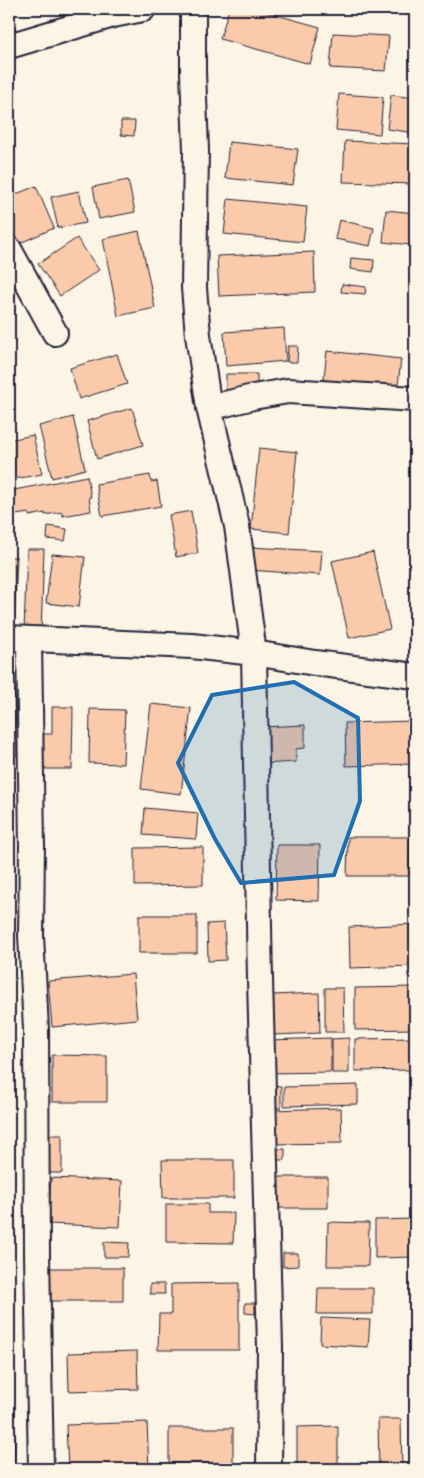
<svg xmlns="http://www.w3.org/2000/svg" width="424" height="1478" viewBox="0 0 424 1478" font-family="'Balsamiq Sans',sans-serif">
<style>
.building{fill:#fbcaaa;stroke:#22223b}
.lines{fill:none;stroke-linecap:round;stroke-linejoin:round}
.minor-casing{stroke:#22223b;stroke-width:28}
.minor{stroke:#fcf5e5;stroke-width:24}
.marked{fill:#1f6fb2;fill-opacity:0.2;stroke:#1f6fb2;stroke-width:4;stroke-linejoin:round}
</style>
<rect width="100%" height="100%" fill="#fcf5e5"/>
<filter id="ink" filterUnits="userSpaceOnUse"><feTurbulence type="fractalNoise" baseFrequency=".02" numOctaves="2"/><feDisplacementMap in="SourceGraphic" scale="10" xChannelSelector="R" yChannelSelector="G"/><feConvolveMatrix kernelMatrix="1 2 1 2 8 2 1 2 1" color-interpolation-filters="sRGB"/></filter>
<g filter="url(#ink)">
<path class="building" d="M229,9H255L320,27L310,64L220,39Z
M333,33L389,36L386,71L330,68Z
M339,94L383,97L380,134L336,130Z
M391,95L415,98V133L387,129Z
M121,121H135L134,136L121,135Z
M345,141L415,144V184L343,182Z
M229,142L298,149L293,185L225,178Z
M128,180L135,212L99,219L93,187Z
M36,186L54,228L18,244L9,224V197Z
M79,191L86,223L58,228L51,197Z
M228,199L307,207L303,242L224,234Z
M386,210L415,213L411,245L383,242Z
M339,220L374,228L370,246L335,239Z
M139,231L155,308L118,316L103,239Z
M77,238L99,270L60,296L38,264Z
M314,252L315,292L219,296L217,256Z
M351,258L374,260L373,272L350,269Z
M342,284L366,287L365,294L341,292Z
M284,328L286,361L226,366L224,332Z
M288,346H298L297,362H287Z
M327,351L401,359L397,394L323,386Z
M117,354L127,384L79,399L70,368Z
M226,374H257V392H226Z
M132,408L143,445L97,459L87,421Z
M73,417L85,469L52,478L39,426Z
M33,435L42,474L9,480V440Z
M259,448L297,452L289,533L251,529Z
M150,475L151,482L157,481L161,506L102,516L96,484Z
M87,476L91,497H89L91,511L63,516L62,512L45,515V513L29,516V513L9,516V497H11L9,491Z
M191,511L198,553L176,557L169,515Z
M48,526L67,529L65,541L47,539Z
M250,547L322,551L320,575L248,570Z
M27,549H44L41,633L24,632Z
M373,552L390,629L349,638L332,561Z
M52,554L85,557L79,607L46,603Z
M9,557H17L14,624H9Z
M9,684H14L17,756H9Z
M151,704L191,708L181,794L141,789Z
M52,707H73L72,769H40L36,734H52Z
M90,709L125,710L123,764L89,763Z
M415,721V764L346,766L345,723Z
M305,725V748L296,749V762L263,764L262,727Z
M145,808L198,813L196,839L143,835Z
M348,837H410L409,876H347Z
M277,845H320L319,901L276,900Z
M203,847V885L135,886V848Z
M139,915H197V953H139Z
M224,923L226,960L208,961L207,924Z
M415,924V966L350,968L349,927Z
M133,974L137,1019L52,1027L48,981Z
M415,987V1029L355,1030V988Z
M325,988H343L344,1032H325Z
M319,993L320,1033L274,1035L272,995Z
M331,1038V1072L269,1073L268,1040Z
M349,1038V1073H332V1039Z
M415,1038V1070L355,1071V1039Z
M52,1055L107,1056V1102H52Z
M266,1085L281,1086V1108L265,1107Z
M358,1085V1104L284,1106V1087Z
M341,1108L342,1143L271,1144V1110Z
M44,1135H62V1173H44Z
M276,1149H285V1160H277Z
M162,1160H234V1198H163Z
M271,1177H328V1208H272Z
M51,1178L122,1181L120,1227L48,1224Z
M166,1204H208V1213H234L233,1243L166,1242Z
M415,1219V1257L375,1258V1220Z
M328,1222L369,1223L368,1266H327Z
M104,1242L129,1243L128,1257H104Z
M283,1253H298V1266L283,1267Z
M50,1268H123V1301H50Z
M239,1283V1350H158L159,1314H171V1284Z
M150,1284H164L165,1294H150Z
M318,1288H373V1314H317Z
M245,1303H255V1314L245,1313Z
M321,1318L370,1320L368,1347L320,1344Z
M137,1351L138,1389L69,1391L68,1353Z
M378,1419H401L402,1469H379Z
M147,1422L149,1469H68L66,1425Z
M338,1426V1469H297V1427Z
M169,1428H233V1463H169Z
M9,1437H15L14,1469H9Z"/>
<g class="lines">
<defs>
<path id="minor" d="M193,9V72L196,150L194,288L198,335L209,408L237,526L254,653L260,980L270,1347L269,1469
M9,46L113,15L143,9
M9,249L55,333
M209,408L253,397L288,391L415,399
M9,638L192,646L254,653L315,663L415,676
M29,639L32,846L31,936L36,1029L37,1254L41,1469"/>
</defs>
<use href="#minor" class="minor-casing"/>
<use href="#minor" class="minor"/>
</g>
</g>
<path class="marked" d="M294,682L358,718L360,801L334,875L241,883L215,839L178,763L212,695Z"/>
<rect width="424" height="1478" fill="none" stroke="#fcf5e5" stroke-width="30"/>
<rect x="15" y="15" width="394" height="1448" fill="none" stroke="#22223b" stroke-width="2" filter="url(#ink)"/>
</svg>
